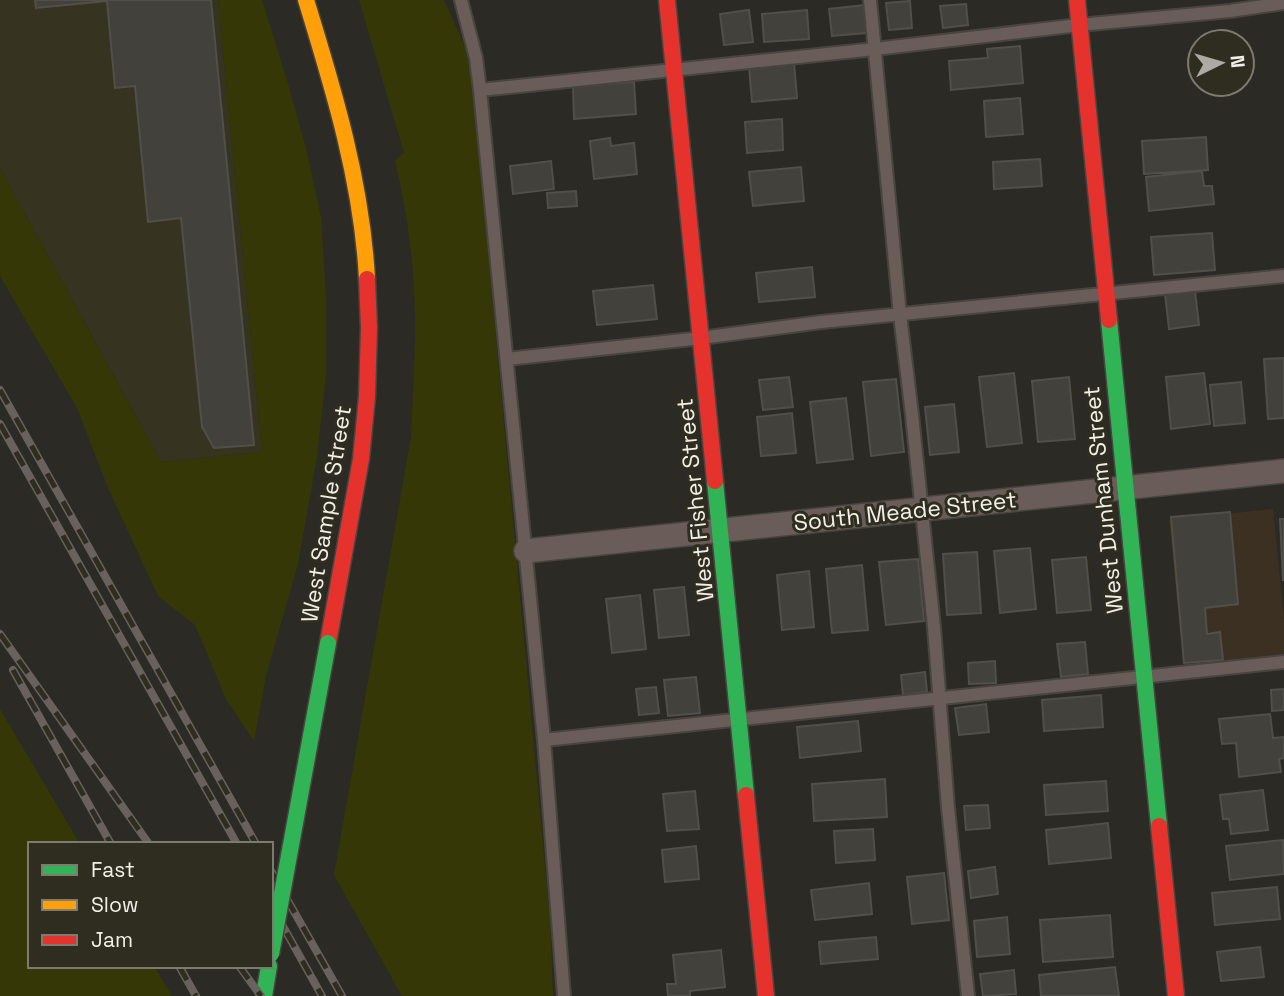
<svg xmlns="http://www.w3.org/2000/svg" width="1284" height="996" viewBox="0 0 1284 996" font-family="'Space Grotesk',sans-serif">
<style>
.commercial{fill:#3b3022}
.built{fill:#363321}
.green{fill:#363707}
.building{fill:#42413b;stroke:#504f4a;stroke-width:2}
.lines{fill:none;stroke-linecap:round;stroke-linejoin:round}
.lane-casing{stroke:#474540;stroke-width:16}
.street-casing{stroke:#474540;stroke-width:26}
.fast-casing{stroke:#474540;stroke-width:19}
.slow-casing{stroke:#474540;stroke-width:19}
.jam-casing{stroke:#474540;stroke-width:19}
.lane{stroke:#6a5c58;stroke-width:12}
.street{stroke:#6a5c58;stroke-width:23}
.fast{stroke:#30b455;stroke-width:16}
.slow{stroke:#ff9f0a;stroke-width:16}
.jam{stroke:#e5322d;stroke-width:16}
.rail-casing{stroke:#68615d;stroke-width:8}
.rail{stroke:#2f2c20;stroke-width:5;stroke-dasharray:16;stroke-linecap:butt}
.fast-bridge-casing{stroke:#474540;stroke-width:19;stroke-linecap:butt}
.fast-bridge{stroke:#30b455;stroke-width:16}
.labels{text-anchor:middle;dominant-baseline:central;stroke-width:6;stroke-linejoin:round;paint-order:stroke}
.street-label{font-size:23px;fill:#f1efe7;stroke:#2f2c20}
</style>
<rect width="100%" height="100%" fill="#2c2a24"/>
<path class="commercial" d="M1273,509L1284,618V659L1184,669L1169,520Z"/>
<path class="built" d="M0,0H218L262,452L161,462L0,168Z"/>
<path class="green" d="M218,0H262L287,80L306,148L321,217L326,297V375L317,457L298,564L266,676L254,741L226,699L195,625L158,596L108,488L77,408L0,276V168L161,462L262,452Z
M359,0H444L466,49L473,90L550,919L553,996H402L334,875L411,437C413,389 417,337 414,290C412,246 405,203 395,161L404,153Z
M0,709L80,844H30V966H154L172,996H0Z"/>
<path class="building" d="M35,0H211L254,445L214,448L202,427L181,218L148,222L135,86L115,88L107,1L36,8Z
M910,1L912,28L889,30L886,3Z
M966,4L968,25L943,28L940,6Z
M864,5L867,33L832,36L829,9Z
M749,10L753,42L724,45L720,14Z
M807,10L809,39L764,42L762,14Z
M1020,46L1023,83L951,90L949,61L988,58L987,49Z
M794,63L797,98L752,102L749,67Z
M634,82L636,114L574,119L573,86Z
M1020,98L1023,134L986,137L984,101Z
M782,119L783,150L747,153L745,122Z
M1206,137L1208,170L1144,174L1142,141Z
M610,138L611,146L634,143L637,174L594,179L590,141Z
M1040,159L1042,186L994,189L993,162Z
M551,161L554,189L513,194L510,166Z
M801,167L804,201L753,206L749,172Z
M1202,171L1204,186H1212L1214,204L1149,211L1146,177Z
M576,191L577,206L548,208L547,193Z
M1212,233L1215,270L1154,275L1151,237Z
M812,267L815,297L759,302L756,273Z
M653,285L657,319L597,325L593,291Z
M1195,291L1199,325L1169,329L1165,294Z
M1284,358V418L1268,419L1264,359Z
M1014,373L1022,443L987,447L979,377Z
M1204,373L1210,424L1171,429L1166,377Z
M789,377L793,407L763,410L759,380Z
M1069,377L1075,439L1038,442L1032,381Z
M896,379L904,452L871,456L863,382Z
M1241,382L1245,423L1214,426L1210,385Z
M846,398L853,459L817,463L810,402Z
M954,404L959,452L930,455L925,407Z
M792,413L796,453L761,456L757,417Z
M1230,512L1238,604L1205,608L1207,634L1220,632L1223,660L1184,663L1171,517Z
M1280,519H1284V580H1283Z
M1030,548L1036,609L1000,613L994,551Z
M977,552L981,613L947,615L943,554Z
M1086,557L1091,610L1057,613L1052,560Z
M918,559L924,621L886,625L879,562Z
M862,565L868,630L832,633L826,569Z
M809,571L814,627L782,630L777,575Z
M684,587L689,635L659,638L654,590Z
M640,595L646,649L612,653L606,599Z
M1085,642L1088,674L1061,677L1057,644Z
M995,661L996,683L969,684L968,663Z
M925,672L927,692L903,695L901,675Z
M696,677L700,713L668,716L664,680Z
M656,687L659,713L639,715L636,689Z
M1284,689V710L1272,711L1271,690Z
M1101,695L1103,727L1044,731L1042,700Z
M986,704L989,732L959,735L955,708Z
M1270,714L1273,738L1284,737V758L1279,759L1281,772L1239,777L1236,743L1222,744L1219,719Z
M858,721L861,751L800,758L797,727Z
M885,779L887,817L814,821L812,784Z
M1106,781L1108,811L1046,815L1044,785Z
M1263,790L1268,830L1231,834L1229,819H1223L1220,795Z
M695,791L699,829L667,831L663,794Z
M988,805L990,828L966,830L964,806Z
M1108,823L1111,858L1049,864L1046,830Z
M873,829L875,860L836,863L834,831Z
M1283,840L1284,874L1230,880L1226,846Z
M696,846L699,879L665,882L662,850Z
M995,867L998,894L971,898L968,871Z
M944,873L949,920L912,924L907,877Z
M869,883L872,914L815,920L811,890Z
M1277,887L1280,919L1215,925L1212,893Z
M1110,915L1113,957L1043,962L1040,920Z
M1007,917L1010,954L977,957L974,921Z
M876,937L878,959L821,964L819,942Z
M1260,947L1264,977L1221,981L1217,952Z
M721,950L725,987L690,991V996H668L667,984H676L673,955Z
M1115,967L1119,996H1041L1039,975Z
M1014,970L1016,994L983,996L980,974Z"/>
<g class="lines">
<defs>
<path id="lane" d="M461,0L476,58L480,90L544,740L564,996
M870,0L900,315L912,415L934,627L948,808L968,996
M480,90L875,49L1079,25L1230,11L1284,3
M507,359L701,338L821,322L1284,276
M544,740L1284,662"/>
<path id="street" d="M526,551L1284,471"/>
<path id="fast" d="M1109,320L1159,826
M715,481L746,795
M264,996L269,966"/>
<path id="slow" d="M306,0C334,91 362,183 367,279"/>
<path id="jam" d="M667,0L715,481
M1077,0L1109,320
M328,643L361,459L367,397L369,328L367,279
M746,795L766,996
M1159,826L1176,996"/>
</defs>
<use href="#lane" class="lane-casing"/>
<use href="#street" class="street-casing"/>
<use href="#fast" class="fast-casing"/>
<use href="#slow" class="slow-casing"/>
<use href="#jam" class="jam-casing"/>
<use href="#lane" class="lane"/>
<use href="#street" class="street"/>
<use href="#fast" class="fast"/>
<use href="#slow" class="slow"/>
<use href="#jam" class="jam"/>
<defs>
<path id="rail" d="M0,390L256,844
M0,424L237,844
M0,634L149,844
M13,670L111,844
M271,871L342,996
M271,905L322,996
M179,966L196,996
M239,966L261,996"/>
</defs>
<use href="#rail" class="rail-casing"/>
<use href="#rail" class="rail"/>
<defs>
<path id="fast-bridge" d="M271,954L328,643"/>
</defs>
<use href="#fast-bridge" class="fast-bridge-casing"/>
<use href="#fast-bridge" class="fast-bridge"/>
</g>
<g class="labels">
<g class="street-label">
<text transform="translate(695 500) rotate(-96)">West Fisher Street</text>
<text transform="translate(1103 500) rotate(-96)">West Dunham Street</text>
<text transform="translate(905 511) rotate(-6)">South Meade Street</text>
<text transform="translate(326 514) rotate(-81)">West Sample Street</text>
</g>
</g>
<rect x="28" y="842" width="245" height="126" fill="#2f2c20" stroke="#7d7a70" stroke-width="2"/>
<rect x="42" y="865" width="35" height="10" fill="#30b455" stroke="#7d7a70" stroke-width="2"/>
<text x="91" y="877" font-size="21" fill="#f1efe7">Fast</text>
<rect x="42" y="900" width="35" height="10" fill="#ff9f0a" stroke="#7d7a70" stroke-width="2"/>
<text x="91" y="912" font-size="21" fill="#f1efe7">Slow</text>
<rect x="42" y="935" width="35" height="10" fill="#e5322d" stroke="#7d7a70" stroke-width="2"/>
<text x="91" y="947" font-size="21" fill="#f1efe7">Jam</text>
<g transform="translate(1221 63) rotate(85)"><circle r="33" fill="#2f2c20" stroke="#7d7a70" stroke-width="2"/>
<path d="M0-5L12 26L0 18L-12 26Z" fill="#acaaa3"/>
<text y="-10" font-size="19" font-weight="bold" text-anchor="middle" fill="#f1efe7">N</text>
</g>
</svg>
